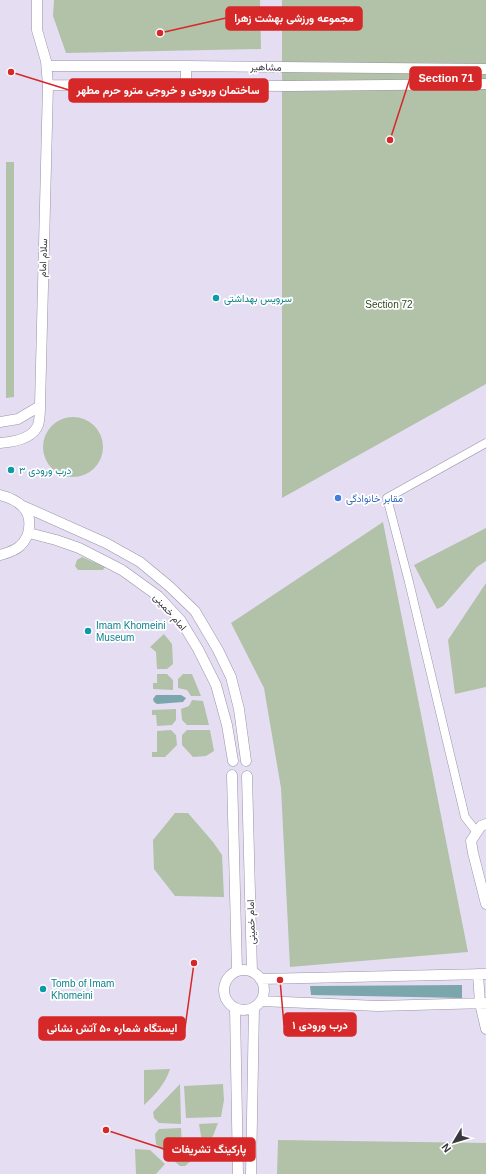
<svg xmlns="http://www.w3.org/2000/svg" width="486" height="1174" viewBox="0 0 486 1174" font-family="Arial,Vazirmatn,sans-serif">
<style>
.green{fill:#b1c2a9}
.water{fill:#7ba6ac}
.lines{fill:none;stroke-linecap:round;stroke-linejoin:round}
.minor-casing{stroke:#9993a6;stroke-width:9}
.tertiary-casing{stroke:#9993a6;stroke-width:11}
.minor{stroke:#fff;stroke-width:8}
.tertiary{stroke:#fff;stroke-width:10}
.culture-dot{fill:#0f9aa8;stroke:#fff;stroke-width:1.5}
.shop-dot{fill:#3f7fe0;stroke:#fff;stroke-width:1.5}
.labels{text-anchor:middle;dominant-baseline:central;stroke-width:3.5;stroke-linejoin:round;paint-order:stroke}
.street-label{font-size:10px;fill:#3a373f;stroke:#fff}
.culture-label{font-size:10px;fill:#0d838f;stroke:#fff;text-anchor:start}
.park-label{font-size:10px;fill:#2d491c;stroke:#fff}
.shop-label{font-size:10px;fill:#366cbe;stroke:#fff;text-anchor:start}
.leader{fill:none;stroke:#d62828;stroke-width:1.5}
.callout-dot{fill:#d62828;stroke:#fff;stroke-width:1.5}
.callout{fill:#d62828;stroke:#d62828;stroke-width:1.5}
.callout-label{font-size:11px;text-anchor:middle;font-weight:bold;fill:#fff}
</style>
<rect width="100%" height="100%" fill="#e5def3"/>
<path class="green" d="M54,0H260L261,49L66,53L53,16Z
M282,0H486V384L282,498Z
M6,162H14V397L6,398Z
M43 447a30 30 0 1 1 60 0a30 30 0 1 1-60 0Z
M383,522L468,952L290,967L281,788L264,688L231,623Z
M486,528V561L477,567L443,606L437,609L414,565Z
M82,557L105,567L103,570H78L75,566L77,560Z
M486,583V687L455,694L448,640Z
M164,634L172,644L173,664L167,669H157L156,652L150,647Z
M157,674H167L173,680V690L153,689V683H157Z
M183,674H192L201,696H191L187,690L178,688V679Z
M192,700L203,701L209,725H187L182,720L181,709L189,706Z
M176,709V720L172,725L157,726L156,715H152V710Z
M171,730L176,735L177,745L165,757H152V752H157V731Z
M187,730H210L214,751L206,756L193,757L182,745V735Z
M175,813H188L213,842L222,855L224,897L175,896L154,869L153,840Z
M170,1069C165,1084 156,1094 144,1105V1070Z
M180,1084L181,1124L159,1123L154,1118L153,1112Z
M223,1084L224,1100L221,1117L186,1118L184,1086Z
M218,1123L213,1136L203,1148L199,1124Z
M181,1128L182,1145L171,1158L156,1144L155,1134L159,1129Z
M278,1140L486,1143V1174H277Z
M186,1148L192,1160L185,1166H180L174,1161Z
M135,1149L150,1150L165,1164L156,1174H136Z"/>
<path class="water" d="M156,695H181L186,698L183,702L157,704L154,702L153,699Z
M462,985V998L311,995L310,986Z"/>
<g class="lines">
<defs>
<path id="minor" d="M476,831L465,817L409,582L387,498L486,443"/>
<path id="tertiary" d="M47,66H186L486,69
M186,66V86
M48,85L289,86L486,84
M0,422L18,419L40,406L48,85L46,61L37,30V0
M0,443C13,442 33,439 38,425C40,419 40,412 40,406
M0,495C8,497 16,500 22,506C33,516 31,536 20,546C15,551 7,553 0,555
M23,506L106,543L140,562L169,586L195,611L218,650L231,677L239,709L246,761
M29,533L56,540L79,548L122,570L158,596L181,621L198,649L216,685L227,725L233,761
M232,775L237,971
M247,776L252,972
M486,824L481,826L471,841L473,853L486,904
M224 990a20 20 0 1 1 40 0a20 20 0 1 1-40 0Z
M478,974L480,1003L486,1029
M260,979L486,974
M261,1001L378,1006L486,1003
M235,1008L238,1174
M251,1174L254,1007"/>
</defs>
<use href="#minor" class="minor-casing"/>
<use href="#tertiary" class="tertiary-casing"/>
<use href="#minor" class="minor"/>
<use href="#tertiary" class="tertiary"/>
</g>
<g class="culture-dot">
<circle cx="216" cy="298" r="4"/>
<circle cx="11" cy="470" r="4"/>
<circle cx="88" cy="631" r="4"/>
<circle cx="43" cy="989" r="4"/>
</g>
<circle class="shop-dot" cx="338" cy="498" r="4"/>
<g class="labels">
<g class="street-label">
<text transform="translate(266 67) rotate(1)">مشاهیر</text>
<text transform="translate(43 258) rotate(-88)">سلام امام</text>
<text transform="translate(170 612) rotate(49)">امام خمینی</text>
<text transform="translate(251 922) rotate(-92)">امام خمینی</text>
</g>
<g class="culture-label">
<text x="224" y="298">سرویس بهداشتی</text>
<text x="19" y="470">درب ورودی ۳</text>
<text x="96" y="625">Imam Khomeini<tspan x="96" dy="12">Museum</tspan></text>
<text x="51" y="983">Tomb of Imam<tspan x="51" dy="12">Khomeini</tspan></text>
</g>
<g class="park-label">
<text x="389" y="304">Section 72</text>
</g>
<g class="shop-label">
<text x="346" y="498">مقابر خانوادگی</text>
</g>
</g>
<path class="leader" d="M160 33L226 18M390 140L410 78M11 72L69 90M280 980L284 1025M194 963L185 1028M106 1130L164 1149"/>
<g class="callout-dot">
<circle cx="160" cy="33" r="4"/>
<circle cx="390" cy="140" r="4"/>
<circle cx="11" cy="72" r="4"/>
<circle cx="280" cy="980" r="4"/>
<circle cx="194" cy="963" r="4"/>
<circle cx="106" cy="1130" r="4"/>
</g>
<g class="callout">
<rect x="226" y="7" width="136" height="23" rx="4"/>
<rect x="410" y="67" width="71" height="23" rx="4"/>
<rect x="69" y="79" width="199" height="23" rx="4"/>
<rect x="284" y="1013" width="72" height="23" rx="4"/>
<rect x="39" y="1017" width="146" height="23" rx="4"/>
<rect x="164" y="1138" width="91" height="23" rx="4"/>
</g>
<g class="callout-label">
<text x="294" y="22">مجموعه ورزشی بهشت زهرا</text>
<text x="446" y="82">Section 71</text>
<text x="168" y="94">ساختمان ورودی و خروجی مترو حرم مطهر</text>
<text x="320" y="1029">درب ورودی ۱</text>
<text x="112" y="1032">ایستگاه شماره ۵۰ آتش نشانی</text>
<text x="209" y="1153">پارکینگ تشریفات</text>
</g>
<g transform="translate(454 1142) rotate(232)" stroke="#ffffff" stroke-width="3" paint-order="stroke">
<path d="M0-3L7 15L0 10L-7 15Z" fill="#3a373f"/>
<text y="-6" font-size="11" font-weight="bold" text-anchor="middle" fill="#3a373f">N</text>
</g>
</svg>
